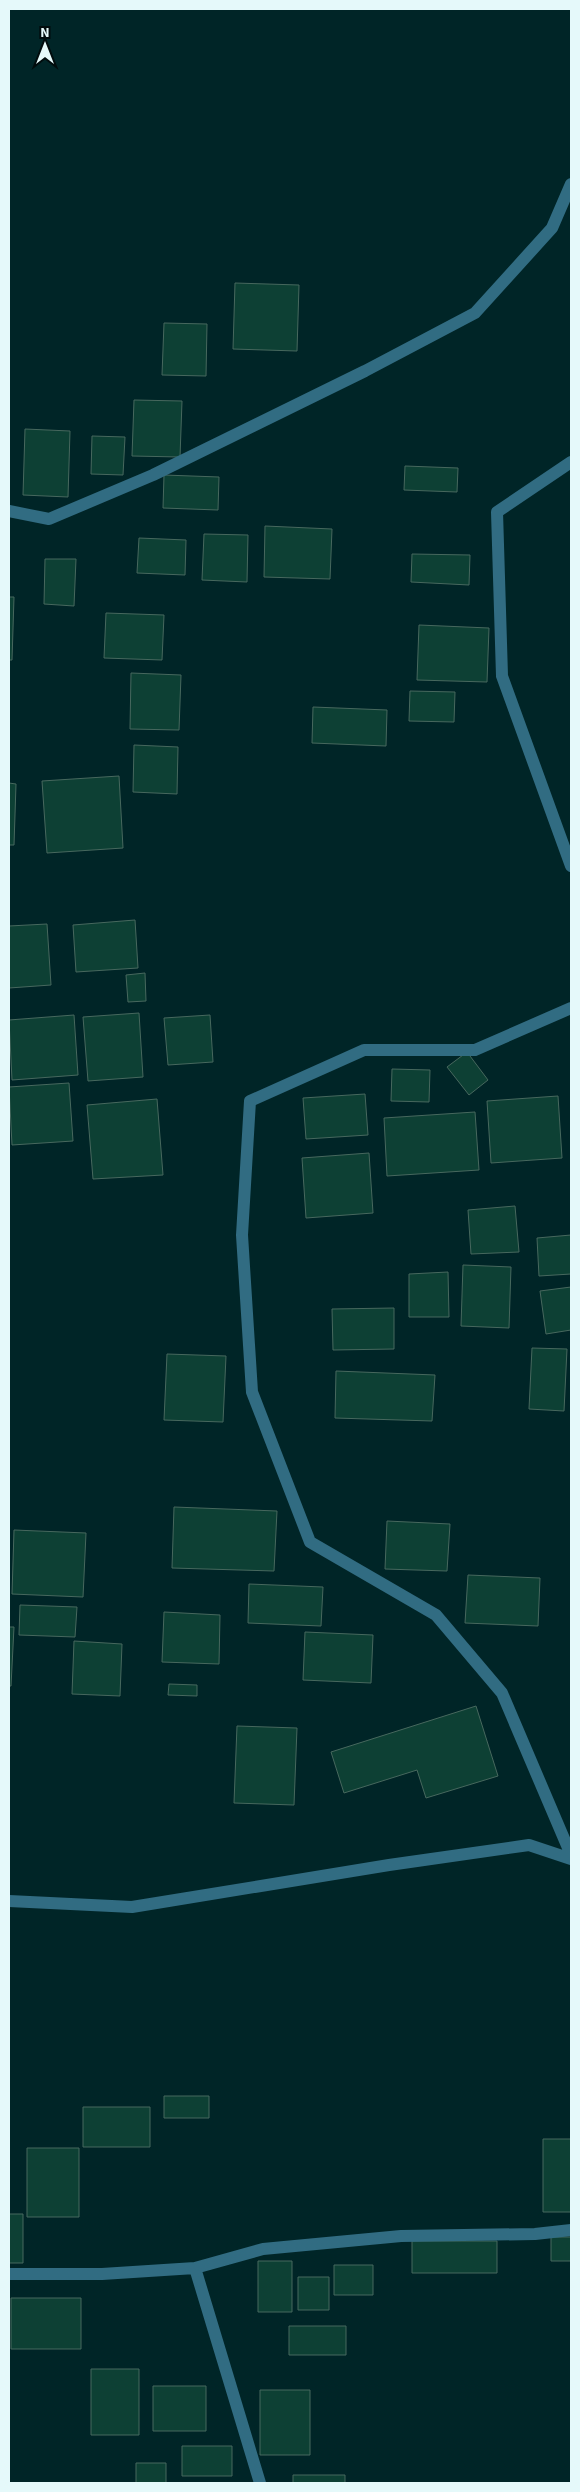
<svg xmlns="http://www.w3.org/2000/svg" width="580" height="2492" viewBox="0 0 580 2492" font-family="'Source Sans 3',sans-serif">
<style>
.building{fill:#0d4034;stroke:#47685e}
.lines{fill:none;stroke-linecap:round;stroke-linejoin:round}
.minor{stroke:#316c82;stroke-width:12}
</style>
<rect width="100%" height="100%" fill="#002527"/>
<path class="building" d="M235,283L299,285L297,351L233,349Z
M164,323L207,324L206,376L162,375Z
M134,400L182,401L180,457L132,456Z
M25,429L70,431L68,497L23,495Z
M92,436L125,437L123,475L91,474Z
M405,466L458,468L457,492L404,490Z
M164,475L219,477L218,510L163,508Z
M265,526L332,529L330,579L264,577Z
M204,534L248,535L247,582L202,580Z
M139,538L186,540L185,575L137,573Z
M412,554L470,555L469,585L411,582Z
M45,559H76L74,606L44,604Z
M9,597H14L12,660H9Z
M106,613L164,615L162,660L104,658Z
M419,625L489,628L487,682L417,680Z
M131,673L181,675L179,730L130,729Z
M410,691L455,692L454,722L409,721Z
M313,707L387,710L386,746L312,743Z
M134,745L178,747L177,794L133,792Z
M119,776L123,848L47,853L42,781Z
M9,783L16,784L14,845H9Z
M135,920L138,968L76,972L73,925Z
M47,924L51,985L9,988V926Z
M145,973L146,1001L128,1002L126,975Z
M139,1013L143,1077L88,1081L83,1017Z
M74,1015L78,1075L12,1080L9,1020Z
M210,1015L213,1062L168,1065L164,1018Z
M467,1052L488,1080L469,1095L447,1067Z
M392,1069L430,1070L429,1102L391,1101Z
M69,1083L73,1141L12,1145L9,1087Z
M365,1094L368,1135L306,1139L303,1098Z
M558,1096L562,1158L491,1163L487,1101Z
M157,1099L163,1175L93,1179L87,1105Z
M475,1112L479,1170L387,1176L384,1118Z
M369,1153L373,1213L306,1218L302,1158Z
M515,1206L519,1252L471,1254L468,1210Z
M571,1235V1274L539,1276L537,1238Z
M463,1265L511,1267L509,1328L461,1326Z
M448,1272L449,1317H409V1274Z
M571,1287V1330L546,1334L540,1291Z
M394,1308V1349L333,1350L332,1309Z
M532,1348L567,1349L564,1411L529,1409Z
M167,1354L226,1356L223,1422L164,1420Z
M336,1371L435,1375L432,1421L335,1418Z
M174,1507L277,1511L274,1571L172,1568Z
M387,1521L450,1524L447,1571L385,1569Z
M14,1530L86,1533L83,1597L12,1594Z
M468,1575L540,1578L538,1626L465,1623Z
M249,1584L323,1587L321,1626L248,1623Z
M20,1605L77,1607L75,1637L19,1635Z
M164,1612L220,1615L219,1664L162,1662Z
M9,1627H14L11,1686H9Z
M305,1632L373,1635L371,1683L303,1680Z
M74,1641L122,1644L120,1696L72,1694Z
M169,1684L197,1685V1696L168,1695Z
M476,1706L498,1776L426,1798L417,1770L344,1793L331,1752Z
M237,1726L297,1728L294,1805L234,1803Z
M164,2096H209V2118H164Z
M83,2107H150V2147H83Z
M543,2139H571V2212H543Z
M27,2148H79V2217H27Z
M9,2214H23V2263H9Z
M551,2237H571V2261H551Z
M412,2241H497V2273H412Z
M258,2261H292V2312H258Z
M334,2265H373V2295H334Z
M298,2277H329V2310H298Z
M11,2298H81V2349H11Z
M289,2326H346V2355H289Z
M91,2369H139V2435H91Z
M153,2386H206V2431H153Z
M260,2390H310V2455H260Z
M182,2446H232V2476H182Z
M136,2463H166V2483H136Z
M293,2475H345V2483H293Z"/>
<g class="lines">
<path class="minor" d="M571,462L497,512L502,676L571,866
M9,511L49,519L153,475L365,371L475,313L552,228L571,184
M571,1008L475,1050H364L250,1101L242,1235L252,1392L310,1542L436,1615L502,1693L571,1855
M9,1901L132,1907L389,1865L529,1845L571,1859
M195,2268L260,2483
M9,2274H102L195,2268L263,2249L401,2236L535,2234L571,2230"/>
</g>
<rect width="580" height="2492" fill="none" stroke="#e5f9fa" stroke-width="20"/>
<g transform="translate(45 45)" stroke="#010c0d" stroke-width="4" paint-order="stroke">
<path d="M0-4L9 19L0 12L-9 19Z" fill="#e5f9fa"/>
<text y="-8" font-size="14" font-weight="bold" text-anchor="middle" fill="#e5f9fa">N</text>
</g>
</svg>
